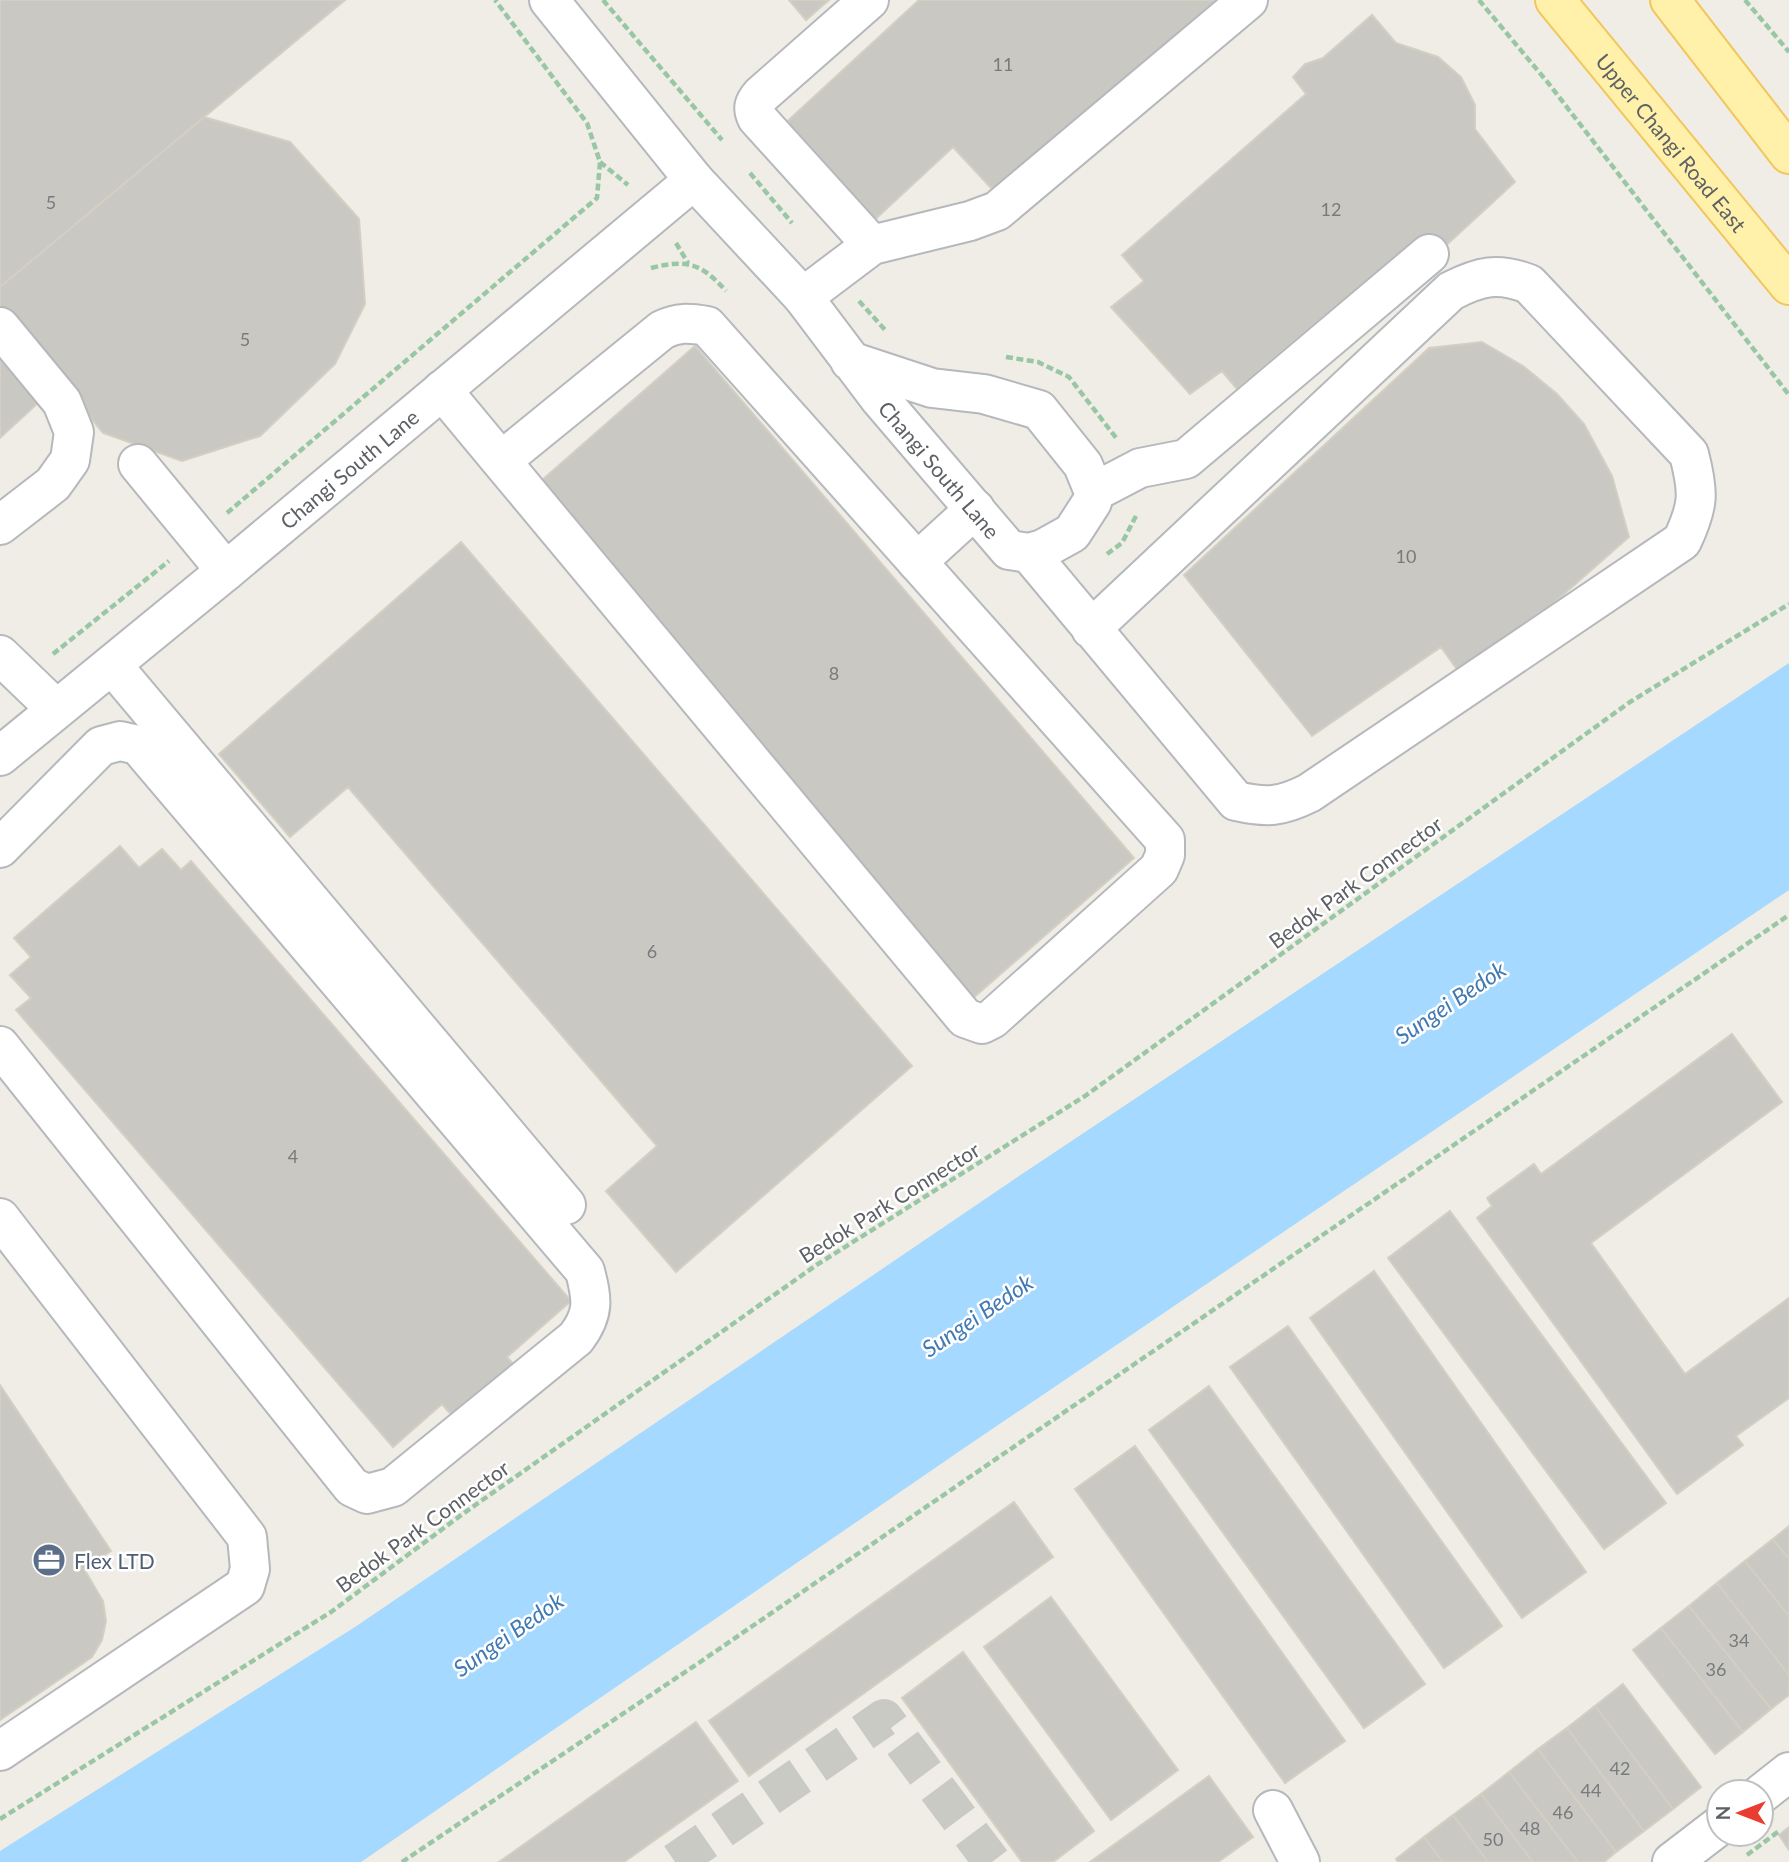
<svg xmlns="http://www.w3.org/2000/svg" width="1789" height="1862" viewBox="0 0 1789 1862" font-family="Lato,sans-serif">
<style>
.water{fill:#a5d9ff}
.building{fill:#cac8c2;stroke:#d4cfc3;stroke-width:2}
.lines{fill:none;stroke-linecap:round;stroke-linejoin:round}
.minor-tunnel{stroke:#cacac5;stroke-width:38;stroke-dasharray:38 19;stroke-linecap:butt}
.minor-casing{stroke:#b5b8bc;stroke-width:42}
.major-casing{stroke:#f2c65c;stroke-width:42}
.path{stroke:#99c6a5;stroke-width:4.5;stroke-dasharray:7 3.5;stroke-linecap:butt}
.minor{stroke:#fff;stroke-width:38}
.major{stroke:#fff0aa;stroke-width:38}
.labels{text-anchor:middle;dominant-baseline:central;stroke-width:5;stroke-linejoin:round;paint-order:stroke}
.number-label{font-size:18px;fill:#787b7c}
.street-label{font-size:21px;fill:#5d6165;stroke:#fff}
.service-label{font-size:21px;fill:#4e5e75;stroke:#fff;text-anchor:start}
.water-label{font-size:23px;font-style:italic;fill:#4179b2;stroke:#fff}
</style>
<rect width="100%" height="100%" fill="#efede5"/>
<path class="water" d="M1789,663V890L970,1444L361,1862H0V1851L355,1627L1019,1176Z"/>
<path class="building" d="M0,0H345L0,287Z
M789,0H829L806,20Z
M919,0H1226L1005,203L953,147L869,225L780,128Z
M1372,15L1396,43L1438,57L1461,77L1475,105V129L1515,182L1439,252L1421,235L1237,389L1222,371L1190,394L1111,307L1144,281L1122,255L1306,94L1293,77L1305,64L1323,58Z
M204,117L290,142L359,219L365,304L335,364L260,436L182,461L103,433L0,308V287Z
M1482,342L1523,366L1557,394L1584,424L1612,476L1629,537L1465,681L1441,647L1312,736L1184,575L1429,348Z
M695,346L1134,858L973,998L534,487Z
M0,359L38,403L0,438Z
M461,542L912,1066L676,1272L606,1191L657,1146L348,787L290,837L219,754Z
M120,846L139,868L162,849L181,870L191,861L571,1301L507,1357L522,1374L462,1427L442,1404L393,1447L16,1010L31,998L10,975L31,957L14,938Z
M1732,1034L1782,1102L1591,1243L1685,1374L1789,1298V1398L1736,1436L1743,1445L1677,1494L1477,1218L1492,1206L1487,1198L1534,1164L1541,1174Z
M1450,1211L1666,1503L1604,1549L1388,1258Z
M1374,1271L1586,1572L1522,1618L1310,1318Z
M1288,1326L1502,1626L1444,1668L1230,1367Z
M0,1385L111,1551L84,1569L103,1601L106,1621L102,1640L92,1657L0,1720Z
M1209,1386L1425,1684L1364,1728L1149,1430Z
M1135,1446L1345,1741L1285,1783L1075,1489Z
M1014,1502L1053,1557L749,1776L709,1721Z
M1789,1526V1559L1773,1539Z
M1773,1539L1789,1559V1616L1745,1561Z
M1745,1561L1789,1616V1675L1717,1583Z
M1717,1583L1789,1675V1695L1771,1709L1689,1606Z
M1051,1597L1178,1770L1111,1820L984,1647Z
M1689,1606L1771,1709L1743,1732L1661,1628Z
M1661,1628L1743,1732L1715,1754L1633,1650Z
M963,1652L1094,1831L1053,1862H1022L902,1698Z
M1623,1684L1701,1787L1673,1809L1595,1706Z
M1595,1706L1673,1809L1644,1831L1567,1728Z
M696,1722L738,1781L624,1862H499Z
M1567,1728L1644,1831L1616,1852L1538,1749Z
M1538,1749L1616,1852L1604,1862H1578L1509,1772Z
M1509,1772L1578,1862H1533L1481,1794Z
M1209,1776L1253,1837L1218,1862H1090Z
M1481,1794L1533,1862H1488L1453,1815Z
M1453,1815L1488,1862H1443L1424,1837Z
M1789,1827V1850L1779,1835Z
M1424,1837L1443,1862H1398L1396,1859Z"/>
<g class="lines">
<path class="minor-tunnel" d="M675,1862L884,1718L992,1862"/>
<defs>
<g id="minor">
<path id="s1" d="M549,0L694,180L803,297L880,399L1009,550L1029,553L1043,549L1072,533L1092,502L1094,492L1083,465L1039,410L984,394L932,388L850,361"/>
<path d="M869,0L761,95C754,103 752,108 757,118L872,245"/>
<path d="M803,297L872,245L970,221L997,211L1248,0"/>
<path d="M0,327L62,402L74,432L70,460L53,484L0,525"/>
<path d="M442,390L501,461L965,1018L982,1024L992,1019L1159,869L1165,855V840L707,326C689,323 678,322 662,330L501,461"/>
<path d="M138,464L226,571"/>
<path d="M1094,492L1140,468L1186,459L1429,254"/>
<path d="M1029,553L1236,801C1267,808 1281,807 1309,793L1682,541C1699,505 1699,493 1689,454L1529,284C1498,272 1480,276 1451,291L1091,629"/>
<path d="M917,562L975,509"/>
<path d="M0,655L56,709"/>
<path d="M112,665L566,1205"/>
<path id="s2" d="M0,756L226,571L694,180"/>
<path d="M0,848L101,746L120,741L138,745L585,1271C592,1299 595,1313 576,1338L393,1487L367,1494L352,1487L0,1046"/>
<path d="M0,1218L247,1537L250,1569L245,1586L0,1751"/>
<path d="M1761,1794L1789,1772"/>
<path d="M1273,1810L1300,1862"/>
<path d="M1672,1862L1719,1826"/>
</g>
<g id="major">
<path id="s3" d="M1555,0L1789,285"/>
<path d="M1670,0L1789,154"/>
</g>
</defs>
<use href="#minor" class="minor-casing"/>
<use href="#major" class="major-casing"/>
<path class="path" d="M603,0L722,140
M1479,0L1549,84L1789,395
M1745,0L1789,52
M600,162L628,185
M750,173L792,223
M676,243L688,263
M651,268C687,259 701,263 726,291
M859,301L886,331
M1006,357L1038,362L1069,377L1117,439
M227,513L597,198L600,162L587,123L495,0
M1107,554L1122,543L1137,514
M53,654L169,561
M0,1819L331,1612L464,1513L818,1264L1085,1096L1630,702L1789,604
M1747,1855L1779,1831
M402,1862L703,1660L1789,915"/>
<use href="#minor" class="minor"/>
<use href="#major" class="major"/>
</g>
<defs>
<symbol id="office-disc" viewBox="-11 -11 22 22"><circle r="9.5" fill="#5c6f8a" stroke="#fff"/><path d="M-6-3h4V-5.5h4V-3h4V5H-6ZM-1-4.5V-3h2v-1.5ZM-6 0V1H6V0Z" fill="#fff"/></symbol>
</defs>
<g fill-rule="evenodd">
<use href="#office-disc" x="30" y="1541" width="38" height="38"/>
</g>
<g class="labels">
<g class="number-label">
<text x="1003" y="64">11</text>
<text x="51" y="202">5</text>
<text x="1331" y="209">12</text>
<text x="245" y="339">5</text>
<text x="1406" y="556">10</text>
<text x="834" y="673">8</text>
<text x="652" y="951">6</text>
<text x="293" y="1156">4</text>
<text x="1739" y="1640">34</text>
<text x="1716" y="1669">36</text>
<text x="1620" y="1768">42</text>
<text x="1591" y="1790">44</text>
<text x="1563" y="1812">46</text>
<text x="1530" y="1828">48</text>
<text x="1493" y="1839">50</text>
</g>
<g class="street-label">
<text stroke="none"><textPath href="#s3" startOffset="184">Upper Changi Road East</textPath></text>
<text stroke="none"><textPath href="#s1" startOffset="611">Changi South Lane</textPath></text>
<text stroke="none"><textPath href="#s2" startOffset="452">Changi South Lane</textPath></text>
<text transform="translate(1355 882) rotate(-36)">Bedok Park Connector</text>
<text transform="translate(889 1202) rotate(-32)">Bedok Park Connector</text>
<text transform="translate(422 1526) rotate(-36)">Bedok Park Connector</text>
</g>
<g class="service-label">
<text x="74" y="1560">Flex LTD</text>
</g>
<g class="water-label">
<text transform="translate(1450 1002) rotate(-34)">Sungei Bedok</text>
<text transform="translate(977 1315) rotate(-34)">Sungei Bedok</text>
<text transform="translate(508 1634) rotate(-35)">Sungei Bedok</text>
</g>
</g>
<g transform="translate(1740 1813) rotate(270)"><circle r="33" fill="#ffffff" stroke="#bec0c1" stroke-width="2"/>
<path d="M0-5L12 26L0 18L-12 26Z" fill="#ea3d31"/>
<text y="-10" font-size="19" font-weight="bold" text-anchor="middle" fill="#5d6165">N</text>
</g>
</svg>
